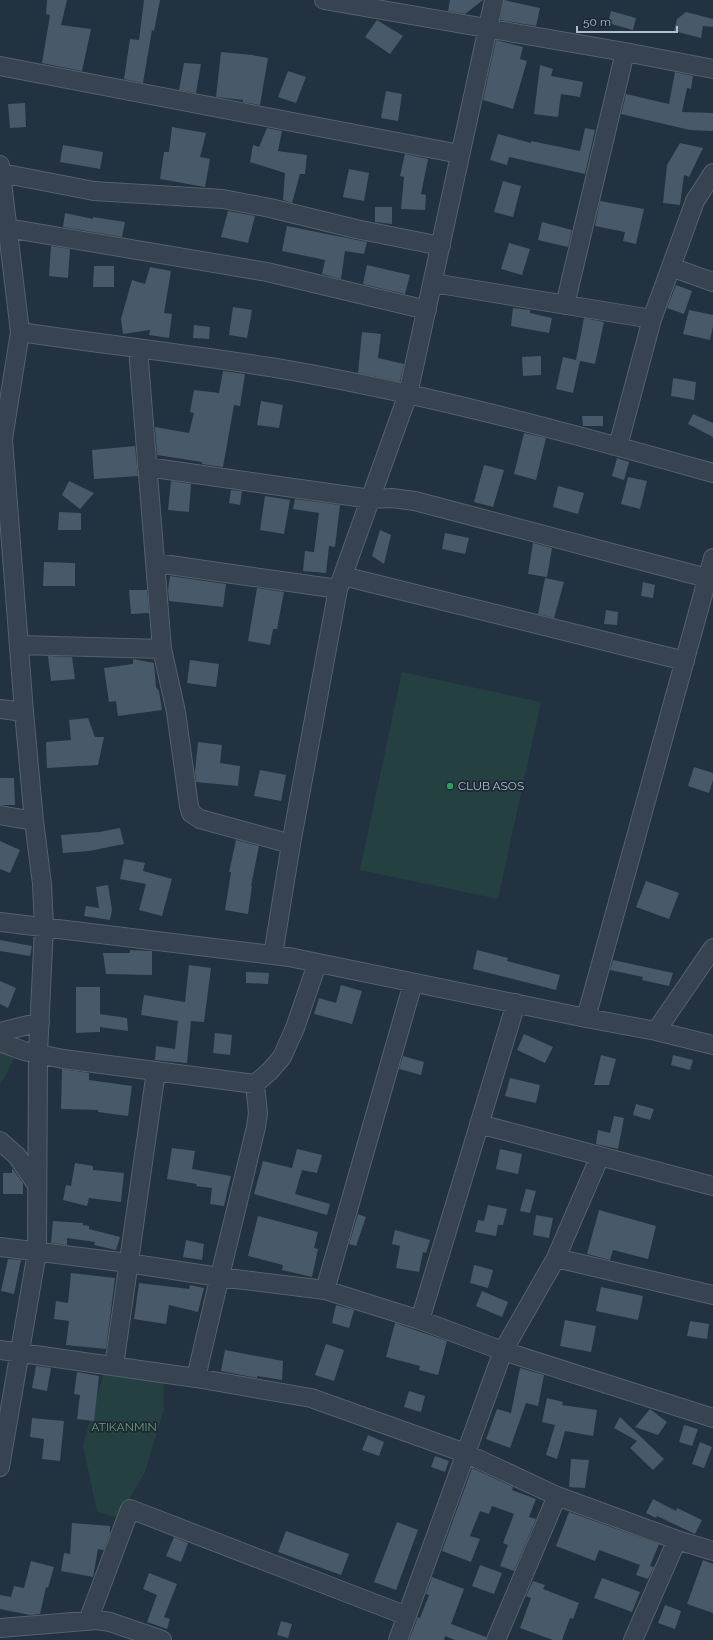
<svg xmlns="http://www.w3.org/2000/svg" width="713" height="1640" viewBox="0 0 713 1640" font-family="Raleway,sans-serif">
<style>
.green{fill:#254041}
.building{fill:#485969}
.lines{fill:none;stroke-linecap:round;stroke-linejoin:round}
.minor-casing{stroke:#55616e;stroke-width:20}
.minor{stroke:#374350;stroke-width:18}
.leisure-dot{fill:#2e9e5b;stroke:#1c2835;stroke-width:1.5}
.labels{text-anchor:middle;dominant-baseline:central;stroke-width:3.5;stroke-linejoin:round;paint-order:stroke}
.poi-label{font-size:12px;fill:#b3becb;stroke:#1c2835;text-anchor:start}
.park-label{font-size:12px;fill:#689d6f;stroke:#1c2835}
</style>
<rect width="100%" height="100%" fill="#223240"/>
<path class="green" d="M402,672L541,702L498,899L360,870Z
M0,1045L17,1054L0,1085Z
M115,1359L163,1367L164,1409L145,1472L118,1518L97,1512L83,1445L103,1375Z"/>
<path class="building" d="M47,0H67L61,25L91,29L82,71L42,63L50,15L46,14Z
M144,0H160L154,31L152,30L143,83L124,79L130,39L139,40Z
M450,0H483L465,14L448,11Z
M504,0L540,8L536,26L500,20Z
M611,11L636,18L633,30L608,23Z
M686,12L713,19V27L703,26L701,38L674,31L677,19Z
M377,20L403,36L390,54L365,37Z
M496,40L523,47L520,59L527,61L513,109L483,100Z
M221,52L252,55L268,58L260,105L243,102V100L216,97Z
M184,63L201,64L196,93L179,90Z
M540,65L553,69L551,76L583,82L580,97L561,94L558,117L534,114Z
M288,71L306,77L296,103L278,97Z
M675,72L693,76L691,89L687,88L682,112L713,113V131L690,130L621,114L626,94L669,104Z
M386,91L402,94L398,121L381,118Z
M25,103L26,127L10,128L8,104Z
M172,127L206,133L200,157L210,159L205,187L160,179L164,152H169Z
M267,128L282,131L278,151L307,155L305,174H300L292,203L283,200L285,173L250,162L253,145L259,147Z
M585,128L595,130L585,174L509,157L507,165L490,160L498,134L531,143V141L580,151Z
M680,143L703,148L689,177L684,175L680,205L663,203L667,165Z
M63,145L103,152L100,169L60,162Z
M405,154L428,159L421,194L426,195L425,210L401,209L404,177L400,176Z
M349,169L369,173L364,201L343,197Z
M503,181L521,186L513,217L494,212Z
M600,201L644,209L636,244L623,241L625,232L595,226Z
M375,207H392V224L375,222Z
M228,211L255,216L248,243L221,237Z
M65,213L93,219V217L125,222L122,237L63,227Z
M542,222L572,230L568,247L538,240Z
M287,226L367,242L364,254L345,251L341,279L322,274L325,260L282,251Z
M509,243L530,249L522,275L501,269Z
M51,246L70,249L68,278L49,276Z
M367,265L410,275L405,294L363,284Z
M94,266H114V287H93Z
M150,267L171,271L164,313L172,314L169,338L149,335L150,330L123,334L121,319L132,280L145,284Z
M676,285L692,291L684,314L667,308Z
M233,307L252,310L247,338L229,335Z
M513,308L530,310V313L552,318L549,333L511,326Z
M689,310L713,315V326L710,340L683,334Z
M584,318L604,322L595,364L576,360Z
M194,325L210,327L209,339L193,338Z
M362,332L381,334L378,358L404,364L400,382L358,373Z
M541,356V375L523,376L522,357Z
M563,357L580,361L573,393L556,389Z
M223,371L245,374L240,406L234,405L223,467L202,464V462L157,455L155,427L189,433L194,413L190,412L194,390L219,393Z
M673,378L696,382L694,400L671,396Z
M261,401L283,405L279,428L257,425Z
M693,414L713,423V437L688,424Z
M582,416H603V426H583Z
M524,433L546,438L536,480L514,474Z
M135,446L138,476L94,479L92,450Z
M617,458L629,462L624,480L612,476Z
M484,465L504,470L493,507L474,502Z
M628,477L647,481L640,509L621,504Z
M69,481L94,493L80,509L62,495Z
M171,481L191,484L189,512L168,510Z
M558,486L584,493L578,514L553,507Z
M231,490L242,491L240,505L229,503Z
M265,496L290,500L284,534L260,530Z
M295,499L340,505L335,547L329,546L326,573L303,571L305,551L314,552L319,513L293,509Z
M59,512L81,513V530H58Z
M380,530L391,535L384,564L372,556Z
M445,533L469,538L465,554L442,549Z
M533,543L552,548L547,577L528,574Z
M44,562L75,563V586H43Z
M170,576L226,584L223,607L169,601L168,590Z
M545,578L564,582L554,618L538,614Z
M643,582L655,585L653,598L641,596Z
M257,588L284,592L277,629H273L270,645L248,641Z
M129,590H147L149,613L131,614Z
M606,610L618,612L617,625L604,624Z
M48,656L72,657L75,679L51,681Z
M133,659L154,663L156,687L159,691L162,710L118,716L116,701L109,702L104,668L133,664Z
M190,660L219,664L216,687L187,683Z
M88,718L95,737H104L98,765L47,768L46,742L71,740L69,720Z
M198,742L222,745L220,763L240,766L238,786L196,782L195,772Z
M694,767L713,773V780L709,793L688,786Z
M260,770L286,775L281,801L254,796Z
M0,778H14L15,805H0Z
M120,828L124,844L89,851L63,853L61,835L99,832Z
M236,840L259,846L251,886H252L248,914L225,910L231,872H229Z
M0,841L20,850L10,873L0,869Z
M124,859L145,863L143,871L172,879L162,916L139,910L146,884L120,879Z
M646,881L679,893L669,919L636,907Z
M108,885L112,910L110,920L84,916L86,906L99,908L96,887Z
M0,940L32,946L30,956L0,951Z
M130,950L152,951V975L106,974L103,953H130Z
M477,950L508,958L507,961L560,975L556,990L473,969Z
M613,960L673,973L669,986L642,980L643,977L610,970Z
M189,965L211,968L204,1022L191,1021L187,1063L155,1060L156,1046L175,1049L178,1021L141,1015L144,995L185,1002Z
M246,972L269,973L268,984L246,983Z
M0,981L16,988L8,1008L0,1004Z
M341,985L362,991L352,1024L314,1014L319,998L336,1003Z
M76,987H100V1014L127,1018L128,1031L100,1027V1032L76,1033Z
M215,1033L232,1035L230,1055L213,1053Z
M524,1034L553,1047L545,1063L517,1050Z
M601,1055L616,1059L609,1085H594Z
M673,1055L693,1060L690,1070L671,1065Z
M403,1056L424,1062L421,1075L399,1069Z
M62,1069L89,1073V1080L132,1086L128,1116L98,1112V1110L61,1109Z
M510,1078L540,1085L536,1103L505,1096Z
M636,1104L654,1109L650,1120L633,1115Z
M614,1116L624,1118L618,1149L596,1144L598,1130L610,1133Z
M172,1148L195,1151L192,1169L231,1176L224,1206L210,1204L212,1188L196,1186L197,1184L167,1179Z
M297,1149L322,1155L317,1173L302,1170L295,1194L330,1204L327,1215L254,1194L263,1161L292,1168Z
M500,1149L522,1154L518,1174L496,1169Z
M75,1163L93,1166V1170L124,1173L121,1202L89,1198L87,1206L63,1200L66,1185L71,1186Z
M12,1168L23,1183V1194H3V1173H12Z
M526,1189L536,1191L530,1213L520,1211Z
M488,1205L507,1209L503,1225H498L496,1236L475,1232L478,1220L484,1221Z
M599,1210L656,1226L648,1259L613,1250L610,1260L587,1254Z
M358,1214L366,1217L356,1246L349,1244Z
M536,1215L553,1218L549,1238L533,1235Z
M258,1216L318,1232L314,1248L318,1249L312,1277L282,1270L283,1265L248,1256Z
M53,1221L83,1223V1225L89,1226V1229L120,1237L116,1250L94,1245L95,1242L67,1238V1245L51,1243Z
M395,1230L430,1240L426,1253L423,1252L419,1272L396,1268L400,1246L392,1244Z
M186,1240L204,1244L202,1260L183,1257Z
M8,1259L21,1260L14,1294L1,1291Z
M474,1265L493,1270L488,1288L470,1283Z
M71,1273L115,1278L106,1349L66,1345L69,1321L54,1319L56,1301L68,1303Z
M139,1283L189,1289L190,1285L204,1288L198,1312L169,1305L166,1324L134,1319Z
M601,1287L643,1296L638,1320L596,1311Z
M482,1291L508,1302L502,1317L476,1306Z
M336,1305L354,1310L349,1328L332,1323Z
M565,1320L596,1326L591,1352L560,1346Z
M690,1321L709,1324L707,1339L687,1336Z
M395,1323L447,1341L438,1375L419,1370L420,1366L386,1357Z
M326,1344L344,1350L334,1381L315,1375Z
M225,1350L283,1361L282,1380L257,1376V1378L221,1371Z
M36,1366L51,1368L47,1391L32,1388Z
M520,1368L544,1375L538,1406L526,1403L510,1448L486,1439L497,1409L511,1413Z
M77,1372L99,1376L94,1421L77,1419L80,1395L74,1394Z
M409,1391L425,1396L421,1412L404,1407Z
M547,1398L563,1402L562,1405L597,1410L593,1436L565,1431L557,1459L546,1455L555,1425L542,1422Z
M650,1409L667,1422L658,1435L635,1427Z
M620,1417L664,1459L653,1470L630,1448L637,1441L614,1428Z
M32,1418L64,1421L60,1461L42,1459L44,1439L30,1437Z
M684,1425L698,1429L692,1446L679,1442Z
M368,1435L384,1442L379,1456L362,1450Z
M700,1442L712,1447L704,1468L692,1464Z
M435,1456L449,1461L445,1472L431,1467Z
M571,1459L589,1460L585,1488L569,1487Z
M472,1468L513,1487L512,1490L536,1499L529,1517L536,1519L514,1571L500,1566L508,1545L503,1543L514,1514L492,1506L489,1514L480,1511L470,1536L480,1539L471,1562L442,1551Z
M653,1499L676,1511L677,1508L702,1520L695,1534L657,1516L656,1518L646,1513Z
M569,1512L659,1544L650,1566L654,1567L648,1579L636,1575L640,1565L599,1550L595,1561L556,1546Z
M397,1522L418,1530L396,1590L374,1582Z
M72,1523L110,1526V1533L104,1550L98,1549L93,1577L61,1571L64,1553L70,1554Z
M286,1531L349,1554L341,1575L278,1552Z
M174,1537L188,1543L181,1562L166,1556Z
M703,1560L713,1564V1613L687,1604Z
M31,1561L54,1567L48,1588L46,1587L40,1614L30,1615L0,1609V1595L11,1597L14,1586L24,1588Z
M480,1565L502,1573L494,1594L472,1586Z
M149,1573L177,1584L164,1617L170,1619L167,1629L147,1622L157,1595L143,1589Z
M432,1577L464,1589L451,1624L486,1637V1640H455L445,1636L444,1640H409L418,1617L420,1618L429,1595L426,1594Z
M602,1578L640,1592L632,1612L594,1598Z
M533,1581L545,1585L543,1589L579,1603L573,1619L570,1618L562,1640H553L520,1628L531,1598L526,1596Z
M665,1605L681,1611L675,1629L658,1623Z
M281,1621L292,1624L288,1638L277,1635Z"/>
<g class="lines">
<defs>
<path id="minor" d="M324,0L625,52L713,69
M0,66L460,154
M0,165L20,332L3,439L24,712L34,821L42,884L44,927L38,1053L37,1252L0,1467
M1,173L94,191L223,199L270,208L356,229L441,246
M7,228L267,272L427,310
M671,267L713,282
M433,283L652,319
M565,305L625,52
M20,332C103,344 187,354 270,367C420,392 567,432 713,473
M138,349L162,649L176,712L189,806L191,813L200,819L291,844
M618,446L652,319L695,201L713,173
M147,467L371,499L392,498L415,501L707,578
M156,563L338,589
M343,576L685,661
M19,645L162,649
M0,709L24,712
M0,815L34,821
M0,922L289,957L586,1018L656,1031L713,1045
M273,955L291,844L338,589L408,394L494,0
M586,1018L713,558
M656,1031L713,948
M0,1032L40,1022
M0,1042L24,1051L63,1059L255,1084
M479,1124L713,1186
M0,1141L17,1156L37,1185
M0,1247L128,1263L219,1277L325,1290L420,1320L503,1351L713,1418
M556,1258L713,1295
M325,1290L413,983
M420,1320L516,1003
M0,1350L196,1378L311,1398L465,1453L557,1496L677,1540L713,1551
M114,1366L156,1071
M196,1378C215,1294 236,1211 256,1127L258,1113L255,1084L270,1071L282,1057L295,1028L317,964
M88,1621L130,1509L407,1616
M0,1628L97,1620L110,1622L162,1640
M398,1640L503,1351L556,1258L600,1156
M496,1640L557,1496
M633,1640L677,1540"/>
</defs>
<use href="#minor" class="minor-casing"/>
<use href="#minor" class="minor"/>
</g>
<circle class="leisure-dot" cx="450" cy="786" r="4"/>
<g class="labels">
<g class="poi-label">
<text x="458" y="786">CLUB ASOS</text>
</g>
<g class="park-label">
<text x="124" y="1427">ATIKANMIN</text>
</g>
</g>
<path d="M577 26v6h100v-6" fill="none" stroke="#b3becb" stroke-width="2"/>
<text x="583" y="26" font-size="12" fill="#b3becb" stroke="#1c2835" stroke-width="3" paint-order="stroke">50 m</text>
</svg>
